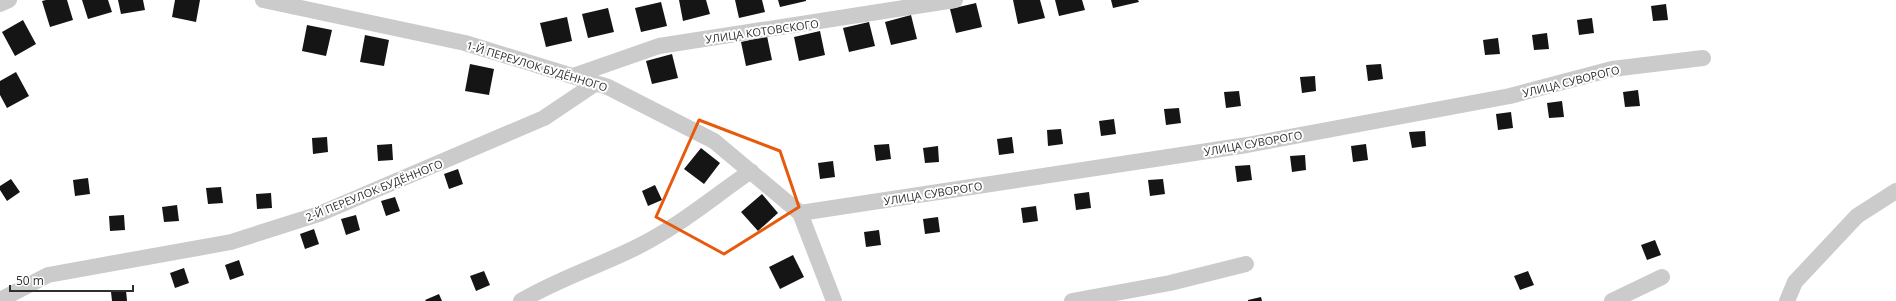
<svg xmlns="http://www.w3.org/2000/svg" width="1896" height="301" viewBox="0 0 1896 301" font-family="'Open Sans',sans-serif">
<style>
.building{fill:#151515}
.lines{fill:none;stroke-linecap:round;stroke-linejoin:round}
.street{stroke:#cbcbcb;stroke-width:16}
.marked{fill:none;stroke:#e8590c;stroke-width:3;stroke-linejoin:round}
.labels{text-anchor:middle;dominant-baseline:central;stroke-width:4;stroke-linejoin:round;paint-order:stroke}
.street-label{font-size:11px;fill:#2e2e2e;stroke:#fff}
</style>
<rect width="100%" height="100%" fill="#fff"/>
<path class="building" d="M46,0H67L73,20L50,27L42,1Z
M82,0H108L112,12L88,19Z
M118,0H143L145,10L121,14Z
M175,0H200L196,22L172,17Z
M679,0H706L710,14L683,21Z
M735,0H762L765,12L739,18Z
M778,0H806V1L780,7Z
M1013,0H1040L1045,18L1018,24Z
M1055,0H1082L1085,10L1059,16Z
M1111,0H1138L1139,2L1113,8Z
M661,2L667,26L641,32L635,8Z
M976,3L982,27L956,33L950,9Z
M1666,4L1668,20L1653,21L1651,6Z
M608,8L614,32L588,38L582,14Z
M911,15L917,39L891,45L885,22Z
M567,17L572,41L546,47L540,23Z
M1592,18L1594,33L1579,35L1577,20Z
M23,20L36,44L15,56L2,32Z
M869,22L875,46L849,52L843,28Z
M307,25L332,30L326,56L302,51Z
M820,31L825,55L799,61L794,37Z
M1547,33L1549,49L1534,50L1532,35Z
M365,35L389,40L384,66L360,62Z
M767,36L772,60L746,66L741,42Z
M1498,38L1500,54L1485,55L1483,40Z
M672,54L678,78L652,84L646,61Z
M470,64L494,69L489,95L465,91Z
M1381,64L1383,79L1368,81L1366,65Z
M16,72L29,96L7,108L0,95V81Z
M1315,76L1316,91L1302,93L1300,77Z
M1638,90L1640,106L1625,107L1623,92Z
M1239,91L1241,106L1226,108L1224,92Z
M1562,101L1564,117L1549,118L1547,103Z
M1179,108L1181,123L1166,125L1164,109Z
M1511,112L1513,128L1498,130L1496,114Z
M1114,119L1116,134L1101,136L1099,121Z
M1061,129L1063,144L1048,146L1047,130Z
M1425,131L1426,146L1412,148L1409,132Z
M327,137L328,152L313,154L312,138Z
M1012,137L1014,153L999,155L997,139Z
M392,144L393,160L378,161L377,145Z
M889,144L891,159L876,161L874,145Z
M1366,144L1368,160L1353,162L1351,146Z
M938,146L939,162L925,163L923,148Z
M701,148L720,163L704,184L684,169Z
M1305,155L1306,170L1292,172L1290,156Z
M833,161L835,177L820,179L818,163Z
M1250,165L1252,180L1237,182L1235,166Z
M458,169L463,184L449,189L444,174Z
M88,178L90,194L75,196L73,180Z
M11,179L20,192L7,201L0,190V186Z
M1163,179L1165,194L1150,196L1148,180Z
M655,185L662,200L648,206L642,191Z
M221,187L223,203L208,204L206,188Z
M1089,192L1091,208L1076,210L1074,194Z
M271,193L272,208L257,209L256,194Z
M762,194L778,213L758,231L741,212Z
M395,197L400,211L386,216L381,201Z
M177,205L179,221L164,222L162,207Z
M1036,206L1038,221L1023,223L1021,208Z
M124,215L125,230L110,231L109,216Z
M356,215L360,230L346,235L341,219Z
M938,217L940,232L925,234L923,219Z
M314,229L319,244L305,249L300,234Z
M879,230L881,245L866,247L864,232Z
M1655,240L1661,255L1647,260L1641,245Z
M793,255L804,277L780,289L769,267Z
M239,260L244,275L230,280L225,265Z
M184,268L189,283L175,288L170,273Z
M484,271L490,285L476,291L470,276Z
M1528,271L1534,285L1520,290L1514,276Z
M126,290L127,301H112L111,292Z
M439,294L442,301H426L425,300Z
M1261,297L1262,301H1248V300Z"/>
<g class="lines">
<path class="street" d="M263,0L465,43L608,87L714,141L800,213L834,301
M0,4L9,0
M573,76L659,46L955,0
M800,213L1247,145L1510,96L1612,69L1703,58
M0,300L48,275L231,242L319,214L544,118L596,83
M521,301C558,279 599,266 637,247C678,227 713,197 751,171
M1072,301L1170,283L1246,264
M1612,301L1662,277
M1787,301L1795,282L1857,216L1896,191"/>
</g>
<path class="marked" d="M699,120L780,151L799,207L724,254L656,217Z"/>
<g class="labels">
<g class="street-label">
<text transform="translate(762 31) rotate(-8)">УЛИЦА КОТОВСКОГО</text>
<text transform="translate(537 66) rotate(17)">1-Й ПЕРЕУЛОК БУДЁННОГО</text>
<text transform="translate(1571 81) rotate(-14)">УЛИЦА СУВОРОГО</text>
<text transform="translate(1253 143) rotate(-10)">УЛИЦА СУВОРОГО</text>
<text transform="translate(374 190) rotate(-22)">2-Й ПЕРЕУЛОК БУДЁННОГО</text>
<text transform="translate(933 193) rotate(-9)">УЛИЦА СУВОРОГО</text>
</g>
</g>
<path d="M10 285v6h123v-6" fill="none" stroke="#2e2e2e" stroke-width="2"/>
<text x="16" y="285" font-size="12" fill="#2e2e2e" stroke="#ffffff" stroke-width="3" paint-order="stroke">50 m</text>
</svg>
